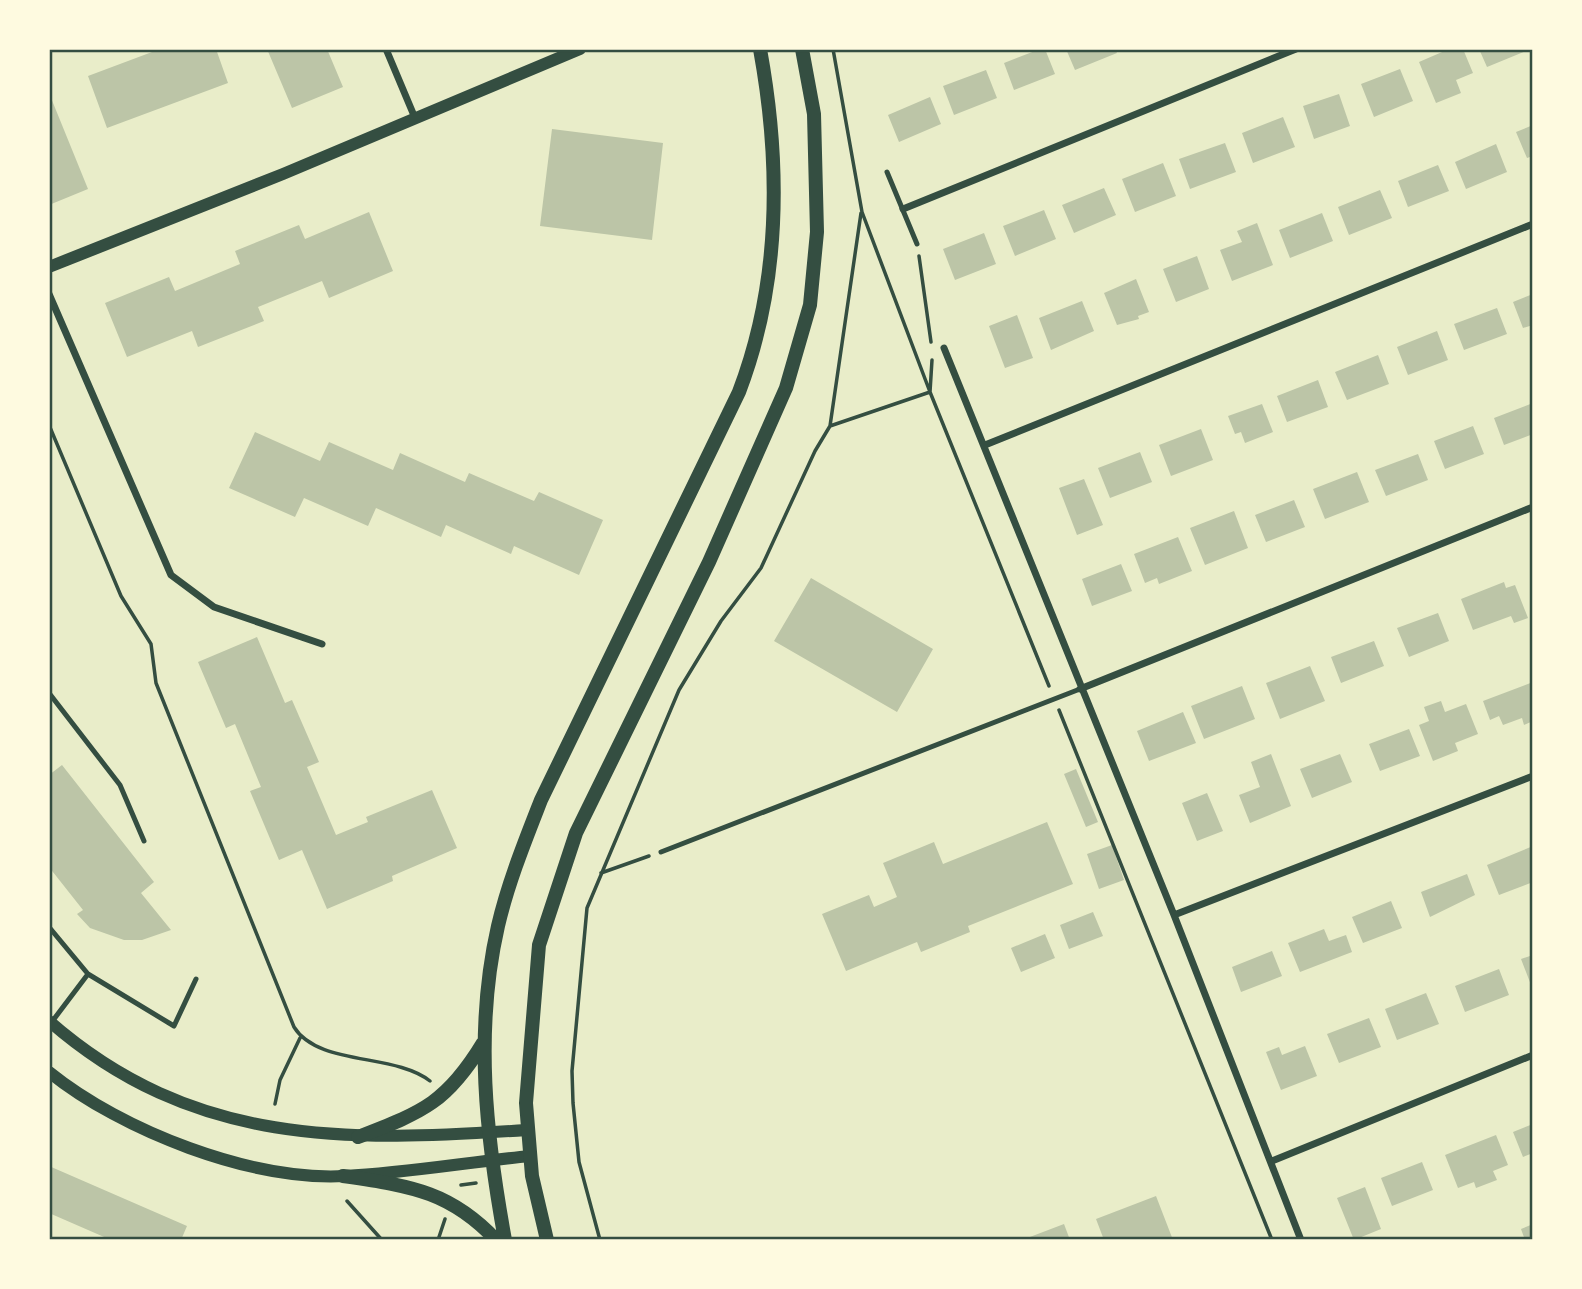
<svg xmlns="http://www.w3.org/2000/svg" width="1582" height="1289" viewBox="0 0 1582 1289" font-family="Figtree,sans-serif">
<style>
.building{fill:#bcc5a7}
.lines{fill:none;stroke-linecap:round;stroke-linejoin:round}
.path{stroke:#344e41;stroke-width:3.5}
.service{stroke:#344e41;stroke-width:5}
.minor{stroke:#344e41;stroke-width:7}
.tertiary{stroke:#344e41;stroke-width:12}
.secondary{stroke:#344e41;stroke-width:14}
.neatline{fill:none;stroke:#344e41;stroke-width:2.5}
</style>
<rect width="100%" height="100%" fill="#e9edc9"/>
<path class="building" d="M160,49H216L228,83L107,128L88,76Z
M267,49H327L343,87L292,108Z
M1040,49H1045L1055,74L1014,90L1004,63Z
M1066,49H1115L1117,53L1075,70Z
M1449,49H1463L1473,73L1456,80L1461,93L1436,103L1419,62Z
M1479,49H1531L1487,67Z
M1400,69L1413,101L1374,117L1361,84Z
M986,70L997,98L954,115L943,86Z
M49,93L88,189L49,205Z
M1339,94L1350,126L1314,139L1303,106Z
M930,97L941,124L899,142L888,115Z
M1283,117L1295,147L1253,163L1242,133Z
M1533,125V156L1527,158L1516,132Z
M552,129L663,143L652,240L540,226Z
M1225,143L1236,172L1190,189L1179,159Z
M1496,144L1507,172L1466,189L1455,162Z
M1163,163L1176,196L1135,212L1122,179Z
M1438,165L1449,191L1408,207L1398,181Z
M1104,188L1116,215L1074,233L1062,205Z
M1380,190L1392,218L1349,235L1338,207Z
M1044,210L1056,239L1015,256L1003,226Z
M369,212L393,271L329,298L322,281L258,307L264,321L198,347L192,331L127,357L105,303L169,277L175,291L240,264L235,251L299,225L305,239Z
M1322,213L1333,241L1290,258L1279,230Z
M1257,223L1273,265L1232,281L1220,250L1242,242L1237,231Z
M984,233L996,264L955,280L943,249Z
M1197,256L1209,289L1176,302L1163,269Z
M1136,279L1149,312L1138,316L1139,319L1117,325L1104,293Z
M1533,294V325L1523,328L1513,302Z
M1082,301L1094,331L1051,350L1039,318Z
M1497,308L1507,334L1464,350L1454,324Z
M1017,315L1033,358L1005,368L989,326Z
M1437,331L1448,360L1408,375L1397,347Z
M1378,355L1389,384L1347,400L1335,372Z
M1318,380L1328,407L1287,422L1277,396Z
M1533,403V434L1504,445L1494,418Z
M1262,404L1273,432L1245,443L1241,432L1235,434L1228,416Z
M1473,426L1484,454L1445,469L1434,441Z
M1201,429L1213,460L1171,476L1159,445Z
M255,432L320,461L329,442L393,470L400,453L465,482L469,473L534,501L539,492L603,520L579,575L514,546L511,554L446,525L441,537L376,508L368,526L304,498L295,517L229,488Z
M1140,452L1152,482L1110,498L1098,468Z
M1418,454L1428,480L1386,496L1375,470Z
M1357,472L1369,502L1325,519L1313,489Z
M1084,479L1103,525L1077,535L1059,488Z
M1294,500L1305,527L1266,542L1255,515Z
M1234,511L1248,548L1205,565L1190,528Z
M1178,537L1192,571L1159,584L1157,578L1145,583L1134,554Z
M1121,564L1132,591L1092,606L1082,579Z
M811,578L933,649L897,712L774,641Z
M1504,582L1506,588L1515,585L1528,618L1514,623L1511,616L1473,630L1461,599Z
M1438,613L1449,641L1409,657L1397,628Z
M257,637L285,703L292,700L319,762L307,767L336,835L368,822L366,817L432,790L457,848L392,876L393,881L327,909L302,850L279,860L250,791L261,787L235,724L226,728L198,662Z
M1374,641L1384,666L1341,683L1331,657Z
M1310,666L1325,701L1280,719L1266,683Z
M1533,682V721L1524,725L1522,718L1503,725L1499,716L1490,720L1483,701Z
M1242,686L1255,719L1204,739L1191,706Z
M1441,701L1445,712L1466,704L1478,734L1455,743L1458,751L1433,761L1419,725L1429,721L1424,707Z
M1183,712L1196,743L1149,761L1137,731Z
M1409,729L1420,756L1380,771L1369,744Z
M1271,754L1291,806L1250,823L1239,795L1260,787L1251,762Z
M1340,754L1352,782L1312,798L1300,769Z
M62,765L154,882L141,893L171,930L142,940H124L90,928L77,914L83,910L49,867V775Z
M1076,769L1098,822L1086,827L1064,774Z
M1207,793L1223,831L1197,841L1182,803Z
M1047,822L1073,884L968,926L970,932L921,952L917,942L846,971L822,914L869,895L874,907L897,897L883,863L934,842L943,864Z
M1112,845L1124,880L1099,889L1087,854Z
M1533,846V882L1499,895L1487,865Z
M1467,874L1475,895L1430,917L1421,892Z
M1391,901L1402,928L1363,943L1352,917Z
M1093,912L1103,936L1069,949L1060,925Z
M1324,929L1329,941L1346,935L1352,952L1300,972L1288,943Z
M1045,934L1055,958L1021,972L1011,948Z
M1272,951L1282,976L1241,992L1232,967Z
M1533,955V990L1521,959Z
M1499,969L1509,995L1465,1012L1455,986Z
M1426,993L1439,1024L1397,1040L1385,1009Z
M1369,1018L1381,1047L1339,1063L1327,1034Z
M1305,1046L1317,1076L1281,1090L1266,1052L1279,1047L1282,1055Z
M1533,1124V1153L1523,1157L1513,1132Z
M1496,1135L1508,1165L1493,1171L1497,1180L1476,1188L1474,1182L1458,1188L1445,1155Z
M1422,1162L1433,1190L1392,1206L1381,1178Z
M49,1166L187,1226L181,1240H111L49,1213Z
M1365,1187L1381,1229L1354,1240L1337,1198Z
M1156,1196L1173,1240H1104L1096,1219Z
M1064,1224L1070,1240H1022Z
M1533,1224V1240H1525L1521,1229Z"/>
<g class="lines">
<path class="path" d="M833,49L862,212L930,392L1049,686
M919,256L931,342
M49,425L121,596L151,644L156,683L294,1027C318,1066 395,1053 430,1081
M830,426L861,213
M1059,710L1272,1240
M601,873L649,856
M275,1104L280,1080L300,1038
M461,1185L476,1183
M347,1201L382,1240
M438,1240L445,1219
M600,1240L579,1162L573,1103L572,1071L587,908L679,690L721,621L761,568L815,451L830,426L930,392L932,360"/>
<path class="service" d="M887,172L917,244
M49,693L120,785L144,841
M661,852L1080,689
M49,927L88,974L51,1023
M88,974L174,1026L196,979"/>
<path class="minor" d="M386,49L415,118
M903,209L1296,49
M49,294L171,575L214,607L322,644
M944,348L1174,915L1301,1240
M985,445L1533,224
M1080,689L1533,507
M1174,915L1533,776
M1272,1161L1533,1055"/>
<path class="tertiary" d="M49,267L283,174L580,49
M49,1021C193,1147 348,1142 527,1130
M49,1072C122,1131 251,1181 345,1176C406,1173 469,1162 530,1156"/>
<path class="secondary" d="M358,1137C422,1112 446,1104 483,1043
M343,1176C408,1186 449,1190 496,1240
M505,1240C486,1136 474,1031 498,926C508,883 525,841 541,800L739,392C781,282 781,164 760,49
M547,1240L532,1176L526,1103L539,945L576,833L709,562L786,388L810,305L817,232L814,114L802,49"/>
</g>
<rect width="1582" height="1289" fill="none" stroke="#fefae0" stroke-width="102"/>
<rect x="51" y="51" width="1480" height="1187" class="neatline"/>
</svg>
